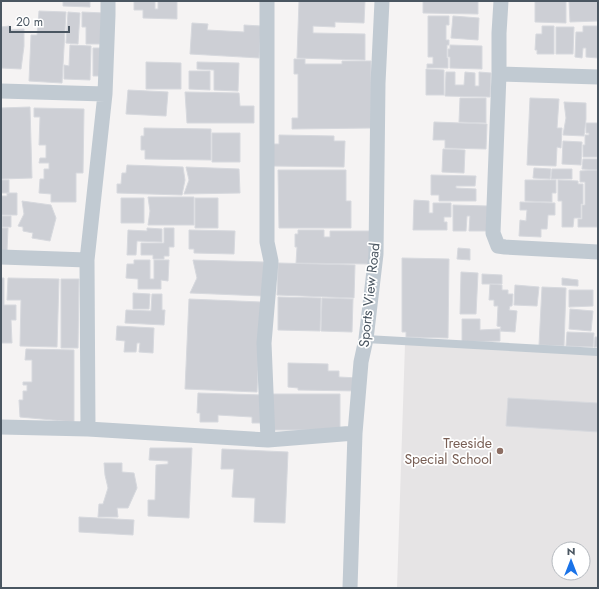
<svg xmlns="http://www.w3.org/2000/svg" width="599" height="589" viewBox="0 0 599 589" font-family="Jost,sans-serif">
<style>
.education{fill:#e6e4e5;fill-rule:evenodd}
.building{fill:#cdcfd5;stroke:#d7d9de}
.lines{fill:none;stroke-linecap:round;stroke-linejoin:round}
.service{stroke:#c1cad2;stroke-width:8}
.minor{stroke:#c1cad2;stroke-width:15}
.education-dot{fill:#8d6e63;stroke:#fff;stroke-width:1.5}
.labels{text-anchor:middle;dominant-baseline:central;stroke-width:3.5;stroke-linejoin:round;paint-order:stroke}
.street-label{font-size:14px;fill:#4a5661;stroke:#fff}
.education-label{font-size:14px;fill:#785e54;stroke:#fff;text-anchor:end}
</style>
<rect width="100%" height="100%" fill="#f5f3f3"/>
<path class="education" d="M405,344L598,353V588H397ZM559,549H583V573H559Z"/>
<path class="building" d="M63,1H90V7L63,6Z
M134,1H155V9H158V1H177V19L143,18V10H134Z
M299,1H365L364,23L335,22V27L313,26V33L365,34V60L297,58Z
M423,1H478V14L423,13Z
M535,1H566V23L535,22Z
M569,1H598V21L570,22Z
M39,11L66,12L62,83L29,81L31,35H37Z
M68,12L80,13L78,44L66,43Z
M82,12L104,13L100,44H86V27H82Z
M428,16H449V25H446V40H449V45H447V58H448V68H427V64H433V57H428Z
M453,16L479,18L478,40L451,38Z
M192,23L208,24L207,30L244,32V25L261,26L259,58L190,54Z
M9,26L10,30L24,29V46L21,69L1,68V27Z
M542,26H554V54H537V50H535L536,34H542Z
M583,26H598V58L586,57V48H583L582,58L575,57L576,32H583Z
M556,27H574L573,54H556Z
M70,45L91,46L90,80L64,79V65L69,66Z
M450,45L482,46V69L450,68V57H448V49H450Z
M93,48H105V76H93Z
M294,59H305V64H342V61H371V128L292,129V118H298V74H294Z
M146,62L181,63V89H146Z
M197,62L239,63L238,91L214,90V70L197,69Z
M426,69L444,70V95H426Z
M189,71H210V90L189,89Z
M446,72H455V85H464L465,72L475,73V86H479V72L491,73L490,97L445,96Z
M128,90L168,92L166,116L126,114Z
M185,92L239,93L240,106H254V123H187Z
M460,98H486V123L459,122Z
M530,98L559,99L557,128H562L561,148L557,147L556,166L527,165Z
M564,102L586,103V119L584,136L563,135L566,118Z
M30,107L32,178L1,179V108Z
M34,108L84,109L83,173H76V202H51V194L39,193L40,179H44V169H49V163H39L40,158H46V145H39L40,117H34Z
M434,122L487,124L486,149L445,148V140H433Z
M586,123H598V157H583V145H585V135H589V133H586Z
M144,128L211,129V160L145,159V150H141V136H144Z
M212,133H240V162H212Z
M279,135L334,136V141H345L344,167L273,166V144H279Z
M563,141L582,142L581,165L562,164Z
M443,149L465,150L464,173L442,172Z
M583,159H598V170L582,169Z
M127,165L183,167L185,180L182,195L117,193V184H121L122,173H126Z
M186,167L239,169L240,193L184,194L189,180Z
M534,168L551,169L550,179L533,178Z
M552,169H572V179H551Z
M278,170H346V201H351V228H279Z
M598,170V227H578V219H582V205H585V182H580V171Z
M431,175L476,176L475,186H456V188L476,189V201H439V195H431Z
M1,180H9V193H1Z
M525,180H556V193H552V202L525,201Z
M558,180L578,181V184H583V204H581V218H574L573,227H562V201H558Z
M7,193H17V215H1V196H7Z
M148,197H194V225H148L150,211Z
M121,198H144V223H121Z
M195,198H218V228H195Z
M414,200L429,201V213H433V203H451V217H444V222H447V230H413Z
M22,201L51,205L56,218L50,241L32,238L33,233L23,231V227L18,226L24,214Z
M520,202L555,203V215H548L547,229H541V237L519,236L520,220L526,221L527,210H520Z
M453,205L488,206L487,231H469L470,216H467L466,231H453Z
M2,216H11V227H2Z
M1,228H8L7,251L1,250Z
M147,228L162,229V242L137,241L136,255H127L128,230L147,231Z
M164,228H174V247H169V256H164V259H153V255H141V243H164Z
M189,230L235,231L234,254L194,253V249H189Z
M298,230H324V237H330V231H374L369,264L296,263L297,247H295V234H298Z
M458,248L470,249V260L457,259Z
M402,258L449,259L448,338L406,337V332H402Z
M134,260H150V279H154V260H169L168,281L161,280V289H138V279L126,278L127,264H134Z
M193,260L264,262L263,296L190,293L197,278Z
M278,263L355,265L354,298L277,295Z
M461,272L478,273L476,314H460Z
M482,274L502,275V284H482Z
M1,278H4V305H16V320H11L12,343H1Z
M8,278L59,279L57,347L20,346L21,300H7Z
M562,278L578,280V286L562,285Z
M61,279H79L78,348H61Z
M490,284L502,285V290H508V294H513L512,306H510L509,310L517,311L515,332L500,331L501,327L497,326L498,306H494V300H489Z
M515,285L539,287L537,306L514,305Z
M542,287L566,288L564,346L539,345Z
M569,290H593V306L569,307Z
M133,293L150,294L149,309H133Z
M152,294H162V310H165L164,325L125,323L126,310L151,311Z
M278,297L321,298L320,331L278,330Z
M322,298L353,299L352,332L321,331Z
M189,299L261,302L257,392L185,389Z
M570,309L593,311L591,331L569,329Z
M462,319H480V330L500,329V341L462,342Z
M117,326L154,328L153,353L139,352L140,343H137L136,352H124L125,341L116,340Z
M567,332L594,333L593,347L566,346Z
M595,337H598V347H594Z
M26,349L74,350V422L20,417L19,400H23V391H27V385H23V382H32V360H25Z
M288,363L328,364V371H339V377L358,378L357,391L298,390V388L288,387Z
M198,393L263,395L261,423H252V417L218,415V422H200V413H197Z
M271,394H340V430H271Z
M508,398L598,403V432L506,426Z
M150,448H192L189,518L148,516V500H155L156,465L168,464V461L149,460Z
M222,449L288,452L285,523L254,522L255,498L232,497L234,469H221Z
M104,463H122V472L134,473L137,488L128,508H117L118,517H98L99,504H103L108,488L105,475Z
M79,517L134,520L133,535L79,532Z"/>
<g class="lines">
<path class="service" d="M366,339L598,352"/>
<path class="minor" d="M267,1V242L271,261L264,343L268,440L355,433
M501,1L499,33V74L493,233L498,246L505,247L598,252
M499,74L598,77
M1,91L105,94
M1,257L87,260
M1,427L88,429L268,440
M88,429L87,260L105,94L108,15V1
M350,588L355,433L361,362L366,339L376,254L378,83L382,1"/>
</g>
<circle class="education-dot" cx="500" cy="451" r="4"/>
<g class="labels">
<g class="street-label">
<text transform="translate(369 295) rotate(-84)">Sports View Road</text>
</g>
<g class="education-label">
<text x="492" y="443">Treeside<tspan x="492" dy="16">Special School</tspan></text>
</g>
</g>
<rect width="599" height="589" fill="none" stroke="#4a5661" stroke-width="4"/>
<g transform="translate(571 561)"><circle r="19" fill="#ffffff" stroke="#b7bbc0"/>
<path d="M0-3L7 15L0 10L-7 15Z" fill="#1a73e8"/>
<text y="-6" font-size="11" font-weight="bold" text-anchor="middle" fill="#4a5661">N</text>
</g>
<path d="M10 26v6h59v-6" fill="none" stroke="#4a5661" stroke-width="2"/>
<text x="16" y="26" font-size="12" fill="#4a5661" stroke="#ffffff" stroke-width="3" paint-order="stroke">20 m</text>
</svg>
